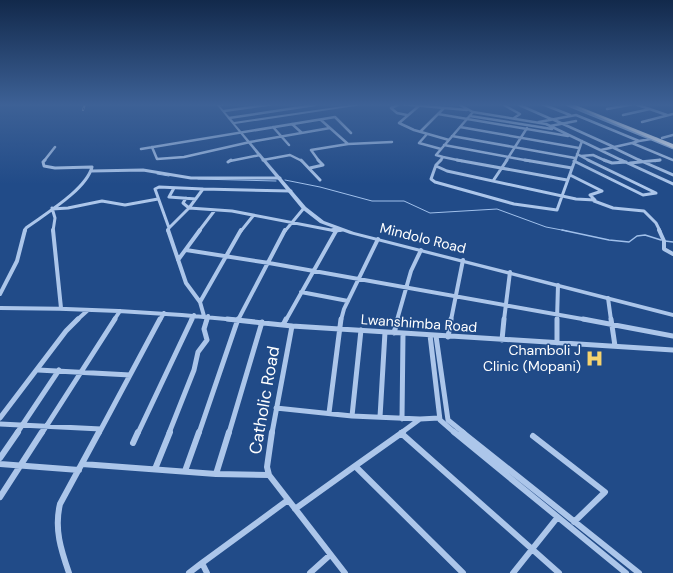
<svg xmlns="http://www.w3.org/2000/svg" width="673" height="573" viewBox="0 0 673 573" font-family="'DM Sans',sans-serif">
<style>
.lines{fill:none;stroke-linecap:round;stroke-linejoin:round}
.stream-far1{stroke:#a0c0eb;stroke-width:1}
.stream{stroke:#a0c0eb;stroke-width:1.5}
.minor-far4{stroke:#acc6ea;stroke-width:2.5}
.minor-far3{stroke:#acc6ea;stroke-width:3}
.minor-far2{stroke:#acc6ea;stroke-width:4}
.minor-far1{stroke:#acc6ea;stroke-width:5}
.minor{stroke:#acc6ea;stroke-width:6}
.tertiary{fill:#acc6ea;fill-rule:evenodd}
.trunk{fill:#f8fafe;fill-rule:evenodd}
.rail-casing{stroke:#fff;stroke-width:2}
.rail{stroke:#214b88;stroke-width:1;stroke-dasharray:2.5;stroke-linecap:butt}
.labels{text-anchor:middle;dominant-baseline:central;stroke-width:3;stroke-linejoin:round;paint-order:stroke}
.street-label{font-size:14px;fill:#fff;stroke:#214b88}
.poi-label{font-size:14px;fill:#fff;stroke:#214b88;text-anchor:end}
.near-street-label{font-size:17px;fill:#fff;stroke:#214b88}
</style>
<rect width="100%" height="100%" fill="#214b88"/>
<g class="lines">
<path class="stream-far1" d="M157,174L169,176
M198,179L276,181
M285,180L320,187L372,201H404L430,213L497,209L546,227L567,231"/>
<path class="stream" d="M562,230L609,240L629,242L637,236L645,235L661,240
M665,241L673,242"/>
<path class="minor-far4" d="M400,104L391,108L397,113L407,115
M401,104L467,110
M458,104L473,112L546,124L623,161
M502,104L520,114L514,118
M517,104L551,119
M542,104L570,115
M565,104L651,139H657
M635,104L667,115
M662,104H664
M218,105L226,104
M420,105L399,123L414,130L449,140
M607,109L634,104
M224,111L274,104
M438,114L568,136
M623,115L650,109
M470,116L552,129
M229,118L315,105
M552,119L614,147
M539,122L576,115L639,141L632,143
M642,122L673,114
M292,124L302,133
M550,126L576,121
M273,127L289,145
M460,127L579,148
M330,128L348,144L392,142
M421,131L444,108
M427,134L419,143L441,149
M452,136L575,158
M662,138L673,135
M639,141L651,139L673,148
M444,145L530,161
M152,147L157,159L184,157L250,142L330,128L321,120
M612,147L641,161
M141,149L335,117L351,133
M601,150L632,143L673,160
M577,154L590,161
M581,156L593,155L606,161
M443,157L462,161
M263,160L290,155L302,161
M44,161L55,147
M230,161L260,155
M319,161L311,150L348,144
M440,161L443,157L436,155L473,112
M506,161L527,128
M575,161L582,141
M655,161L660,160"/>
<path class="minor-far3" d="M263,160H265
M301,160L320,180
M441,160L436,165L431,179L435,182L514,204L557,210L575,160
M457,160L567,180
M525,160L572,168
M604,160L612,163L626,162
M621,160L673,184
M639,160L673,175
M574,161L643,195L656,193L588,160
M228,162L231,160
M630,163L660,160
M436,166L447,171L576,199L595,200L590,195L602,191L570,175
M310,168L323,165L318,160
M91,171L143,170L191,178H280
M493,181L507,160
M174,188L169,197L196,199
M186,198L183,203L189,208L232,211L336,231L342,230
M594,201L613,208L644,211L656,223L660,231
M52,208L55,218L53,231
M52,209L68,208L102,201L125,205L158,199
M169,228L155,189L159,187L203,189
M25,231L26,228C45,214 86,190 92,167L55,168L44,166L43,162L45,160
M168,231L169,228L189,208L203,189L291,191
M199,231L215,210
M241,231L253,216
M285,231L304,208"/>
<path class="minor-far2" d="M53,230L61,308
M168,230L186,283L200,302L204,316
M333,230H340
M659,230L664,241V249L673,254
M186,250L269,263L588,320
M178,260L200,230
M301,292L348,301
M0,294L17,261L25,230
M608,298L611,320
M200,302L241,230
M0,308C80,308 158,312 237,320
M77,320L88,310
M114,320L120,311
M160,320L164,313
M191,320L194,315
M207,320L208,316
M238,320L285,230
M286,320L336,231
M341,320L344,309L378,239
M397,320L411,271L421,250
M451,320L463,260
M504,320L510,272
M557,320L558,285"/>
<path class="minor-far1" d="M227,319L292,326L673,350
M583,319L673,336
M611,319L615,346
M283,325L286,319
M394,333L398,319
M430,335L440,420L455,433
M436,336L448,420L464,433
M448,337L451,319
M502,340L504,319
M557,343V319
M38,370L130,375
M276,408L352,416L420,419
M329,413L341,319
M352,416L361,330
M380,417L385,332
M0,418L66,331L78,319
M402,419L403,334
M0,424L101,429
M17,433L59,370
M42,433L115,319
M99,433L160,319
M138,433L192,319
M169,433L194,370L198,352L207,340L204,329L207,319
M199,433L238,319
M229,433L262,322
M272,433L292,326
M401,433L420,419L439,418"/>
<path class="minor" d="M272,432L267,467L269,475L345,573
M454,432L626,573
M462,432L639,573
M401,433L559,573
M533,436L605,492L574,522
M133,443L138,432
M0,458L18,432
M0,464L79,470
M82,464L216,474L269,475
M355,466L403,432
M155,469L170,432
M185,471L199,432
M216,474L229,432
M0,497L42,432
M295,509L355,466L463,573
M202,563L288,500
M69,573C61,550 54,529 60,504L99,432
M189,573L202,563L207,573
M310,573L330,555
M513,573L557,518"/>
<path class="tertiary" d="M216,104H218L234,122L357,104H363L362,105L235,124L306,207L324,221L354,232L673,313V317L350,234L320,223L302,209Z"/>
<path class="trunk" d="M568,104H573L673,144V148Z"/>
<defs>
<path id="rail" d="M83,110L85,104"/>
</defs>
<use href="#rail" class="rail-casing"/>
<use href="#rail" class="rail"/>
</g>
<linearGradient id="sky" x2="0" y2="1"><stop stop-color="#12294b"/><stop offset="0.57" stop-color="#3d6196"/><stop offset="1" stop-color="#3d6196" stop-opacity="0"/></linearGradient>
<rect width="673" height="184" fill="url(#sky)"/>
<defs>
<symbol id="hospital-bare" viewBox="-9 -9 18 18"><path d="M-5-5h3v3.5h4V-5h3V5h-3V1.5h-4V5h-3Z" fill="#f6d36e" stroke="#214b88" stroke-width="2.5" paint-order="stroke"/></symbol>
</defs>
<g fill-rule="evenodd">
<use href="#hospital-bare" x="582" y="346" width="25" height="25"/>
</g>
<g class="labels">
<g class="street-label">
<text transform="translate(423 238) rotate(14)">Mindolo Road</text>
<text transform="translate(419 323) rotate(4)">Lwanshimba Road</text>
</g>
<g class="poi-label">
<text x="581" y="350">Chamboli J<tspan x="581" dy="16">Clinic (Mopani)</tspan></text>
</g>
<g class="near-street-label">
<text transform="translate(264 400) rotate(-80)">Catholic Road</text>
</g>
</g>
</svg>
